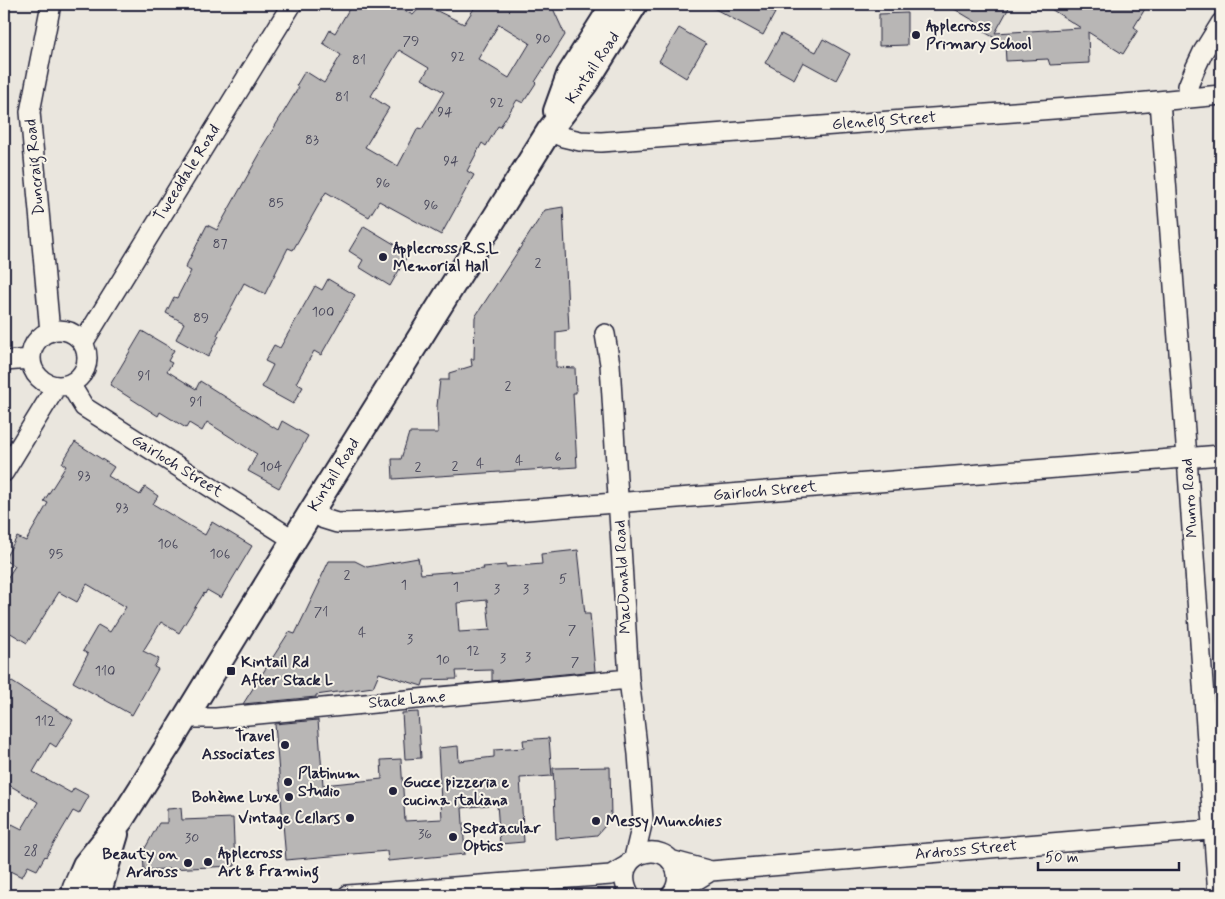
<svg xmlns="http://www.w3.org/2000/svg" width="1225" height="899" viewBox="0 0 1225 899" font-family="Mynerve,sans-serif">
<style>
.building{fill:#b8b6b5;stroke:#22223b;fill-rule:evenodd}
.lines{fill:none;stroke-linecap:round;stroke-linejoin:round}
.minor-casing{stroke:#22223b;stroke-width:22}
.major-casing{stroke:#22223b;stroke-width:28}
.minor{stroke:#f7f3e8;stroke-width:19}
.major{stroke:#f7f3e8;stroke-width:24}
.poi-dot{fill:#22223b;stroke:#f7f3e8;stroke-width:2}
.labels{text-anchor:middle;dominant-baseline:central;stroke-width:4;stroke-linejoin:round;paint-order:stroke}
.number-label{font-size:14px;fill:#48475a}
.poi-label{font-size:16px;font-weight:bold;fill:#22223b;stroke:#f7f3e8;text-anchor:start}
.street-label{font-size:16px;fill:#22223b;stroke:#f7f3e8}
</style>
<rect width="100%" height="100%" fill="#eae6de"/>
<filter id="ink" filterUnits="userSpaceOnUse"><feTurbulence type="fractalNoise" baseFrequency=".02" numOctaves="2"/><feDisplacementMap in="SourceGraphic" scale="10" xChannelSelector="R" yChannelSelector="G"/><feConvolveMatrix kernelMatrix="1 2 1 2 8 2 1 2 1" color-interpolation-filters="sRGB"/></filter>
<g filter="url(#ink)">
<path class="building" d="M352,4H391L413,15L423,4L464,24L477,4H551L565,35L535,82L536,83L523,103L517,100L500,127L498,126L486,146L482,143L467,171L474,175L441,235L379,201L369,217L326,192L293,250L288,248L265,294L244,283L217,335L219,336L208,357L176,339L184,323L166,313L174,297L177,298L191,271L185,268L207,225L217,230L262,150L261,149L299,87L296,86L305,71L324,83L341,55L323,43L330,30L335,33ZM499,24L530,43L509,78L478,59ZM399,50L429,68L422,79L444,92L422,129L418,128L398,166L365,147L389,108L371,96Z
M706,4H758L775,13L763,35Z
M946,4H1011L995,33L1081,28L1043,4H1148L1134,27L1138,30L1123,54L1088,32L1089,63L1050,65L1048,59L1006,61L1005,44L974,26L976,22Z
M907,13V45L879,46V14Z
M679,28L706,44L686,78L659,61Z
M781,34L816,52L823,39L850,54L836,80L803,62L794,79L765,63Z
M563,207L569,330L556,332V367L575,368L576,393H573L577,467L393,479L392,459H401L409,433H438L437,406L440,380H449V373L472,366L471,359H474L475,317L545,210Z
M364,226L409,253L390,286L359,267L363,260L349,251Z
M328,279L355,295L321,355L314,351L296,383L303,387L293,404L262,387L273,365L265,361L274,345L280,348L315,286L322,290Z
M142,331L174,350L168,361L172,363L167,371L196,389L200,381L278,430L282,421L308,436L279,488L248,471L257,454L207,422L202,431L189,423L186,428L160,412L158,416L110,385Z
M75,442L114,467L108,476L140,495L145,487L158,496L153,504L205,535L212,522L252,546L221,598L207,590L205,594L204,593L179,633L161,622L143,651L159,659L154,667L158,669L132,715L73,682L88,654L83,651L98,625L110,632L126,607L87,584L77,602L59,592L27,643L4,629V583L15,566L4,560L17,537L26,541L48,503L44,501L66,466L62,463Z
M578,550L585,614H590L595,671L492,681V670L456,671L457,679L424,680L422,686L379,673L373,687L316,695V697L243,704L289,632L295,634L320,582H319L329,561H355L367,567L418,558L421,574L484,569L483,567L506,565V567L542,564L541,554ZM487,600L490,630L459,632L457,603Z
M4,677L73,720L56,747L50,743L33,772L71,793L74,788L89,796L79,814L73,811L46,857L45,856L37,870L28,866L22,877L4,868V840L12,824L22,829L38,802L4,782Z
M418,712L421,758L405,759L402,713Z
M318,720L323,785L382,779L381,760L401,759L405,821L442,819L438,748L458,746L459,761L494,757V750L524,748L523,740L549,738L552,776L520,778L524,842L500,844L497,804L462,808L465,854L388,861L387,851L286,860L275,724Z
M610,767L611,819L597,835L556,839L553,768Z
M181,808L182,820L233,818L235,866L144,870L143,852L159,823H167V809Z"/>
<g class="lines">
<defs>
<path id="minor" d="M1189,98L1188,86L1195,69L1203,52L1221,23
M1160,101L1187,458L1218,895
M549,131L563,137L580,141L601,142L1136,103L1221,95
M31 358a28 28 0 1 1 56 0a28 28 0 1 1-56 0Z
M50,332L30,112L51,4
M605,334L610,364L629,679L638,754L643,820L634,858
M83,343L292,4
M4,361L31,359
M70,384L84,407L294,540
M4,472L56,387
M311,512L324,519L337,523L374,522L1221,455
M185,718H216L629,679
M670,860L711,871L1221,829
M348,895L611,875L628,865
M630,895C607,855 665,835 676,870C679,879 677,888 671,895
M672,895L711,871"/>
<path id="major" d="M556,111L569,75L614,4
M75,888L85,865L121,820L171,741L311,512L549,131L585,84L635,4
M98,895L116,834"/>
</defs>
<use href="#minor" class="minor-casing"/>
<use href="#major" class="major-casing"/>
<use href="#minor" class="minor"/>
<use href="#major" class="major"/>
</g>
</g>
<g class="poi-dot">
<circle cx="916" cy="35" r="5"/>
<circle cx="383" cy="257" r="5"/>
<rect x="226" y="666" width="10" height="10" rx="2.5"/>
<circle cx="285" cy="745" r="5"/>
<circle cx="288" cy="782" r="5"/>
<circle cx="393" cy="791" r="5"/>
<circle cx="289" cy="797" r="5"/>
<circle cx="350" cy="818" r="5"/>
<circle cx="596" cy="821" r="5"/>
<circle cx="453" cy="837" r="5"/>
<circle cx="208" cy="862" r="5"/>
<circle cx="188" cy="863" r="5"/>
</g>
<g class="labels">
<g class="number-label">
<text x="543" y="39">90</text>
<text x="411" y="41">79</text>
<text x="458" y="57">92</text>
<text x="359" y="60">81</text>
<text x="342" y="97">81</text>
<text x="497" y="103">92</text>
<text x="445" y="112">94</text>
<text x="312" y="140">83</text>
<text x="451" y="161">94</text>
<text x="383" y="183">96</text>
<text x="276" y="203">85</text>
<text x="431" y="205">96</text>
<text x="220" y="244">87</text>
<text x="538" y="263">2</text>
<text x="323" y="312">100</text>
<text x="201" y="318">89</text>
<text x="144" y="376">91</text>
<text x="508" y="386">2</text>
<text x="196" y="402">91</text>
<text x="558" y="457">6</text>
<text x="519" y="461">4</text>
<text x="480" y="464">4</text>
<text x="455" y="466">2</text>
<text x="271" y="467">104</text>
<text x="418" y="467">2</text>
<text x="84" y="476">93</text>
<text x="122" y="508">93</text>
<text x="168" y="544">106</text>
<text x="56" y="554">95</text>
<text x="220" y="554">106</text>
<text x="347" y="575">2</text>
<text x="563" y="579">5</text>
<text x="404" y="585">1</text>
<text x="456" y="587">1</text>
<text x="497" y="589">3</text>
<text x="526" y="589">3</text>
<text x="321" y="612">71</text>
<text x="572" y="630">7</text>
<text x="362" y="633">4</text>
<text x="410" y="639">3</text>
<text x="473" y="651">12</text>
<text x="528" y="657">3</text>
<text x="503" y="658">3</text>
<text x="443" y="660">10</text>
<text x="575" y="662">7</text>
<text x="105" y="671">110</text>
<text x="45" y="721">112</text>
<text x="425" y="834">36</text>
<text x="192" y="838">30</text>
<text x="31" y="851">28</text>
</g>
<g class="poi-label">
<text x="926" y="26">Applecross<tspan x="926" dy="18">Primary School</tspan></text>
<text x="393" y="248">Applecross R.S.L<tspan x="393" dy="18">Memorial Hall</tspan></text>
<text x="241" y="662">Kintail Rd<tspan x="241" dy="18">After Stack L</tspan></text>
<text x="275" y="736" text-anchor="end">Travel<tspan x="275" dy="18">Associates</tspan></text>
<text x="298" y="773">Platinum<tspan x="298" dy="18">Studio</tspan></text>
<text x="403" y="782">Gucce pizzeria e<tspan x="403" dy="18">cucina italiana</tspan></text>
<text x="279" y="797" text-anchor="end">Bohème Luxe</text>
<text x="340" y="818" text-anchor="end">Vintage Cellars</text>
<text x="606" y="821">Messy Munchies</text>
<text x="463" y="828">Spectacular<tspan x="463" dy="18">Optics</tspan></text>
<text x="218" y="853">Applecross<tspan x="218" dy="18">Art &amp; Framing</tspan></text>
<text x="178" y="854" text-anchor="end">Beauty on<tspan x="178" dy="18">Ardross</tspan></text>
</g>
<g class="street-label">
<text transform="translate(593 68) rotate(-56)">Kintail Road</text>
<text transform="translate(884 121) rotate(-4)">Glenelg Street</text>
<text transform="translate(35 167) rotate(-95)">Duncraig Road</text>
<text transform="translate(187 173) rotate(-58)">Tweeddale Road</text>
<text transform="translate(177 466) rotate(32)">Gairloch Street</text>
<text transform="translate(334 475) rotate(-58)">Kintail Road</text>
<text transform="translate(765 491) rotate(-5)">Gairloch Street</text>
<text transform="translate(1190 498) rotate(-94)">Munro Road</text>
<text transform="translate(623 577) rotate(-93)">MacDonald Road</text>
<text transform="translate(407 700) rotate(-5)">Stack Lane</text>
<text transform="translate(966 850) rotate(-5)">Ardross Street</text>
</g>
</g>
<rect width="1225" height="899" fill="none" stroke="#f7f3e8" stroke-width="20"/>
<rect x="10" y="10" width="1205" height="879" fill="none" stroke="#22223b" stroke-width="2" filter="url(#ink)"/>
<path d="M1038 862v8h141v-8" fill="none" stroke="#22223b" stroke-width="2.5"/>
<text x="1045" y="862" font-size="15" fill="#22223b" stroke="#f7f3e8" stroke-width="4" paint-order="stroke">50 m</text>
</svg>
